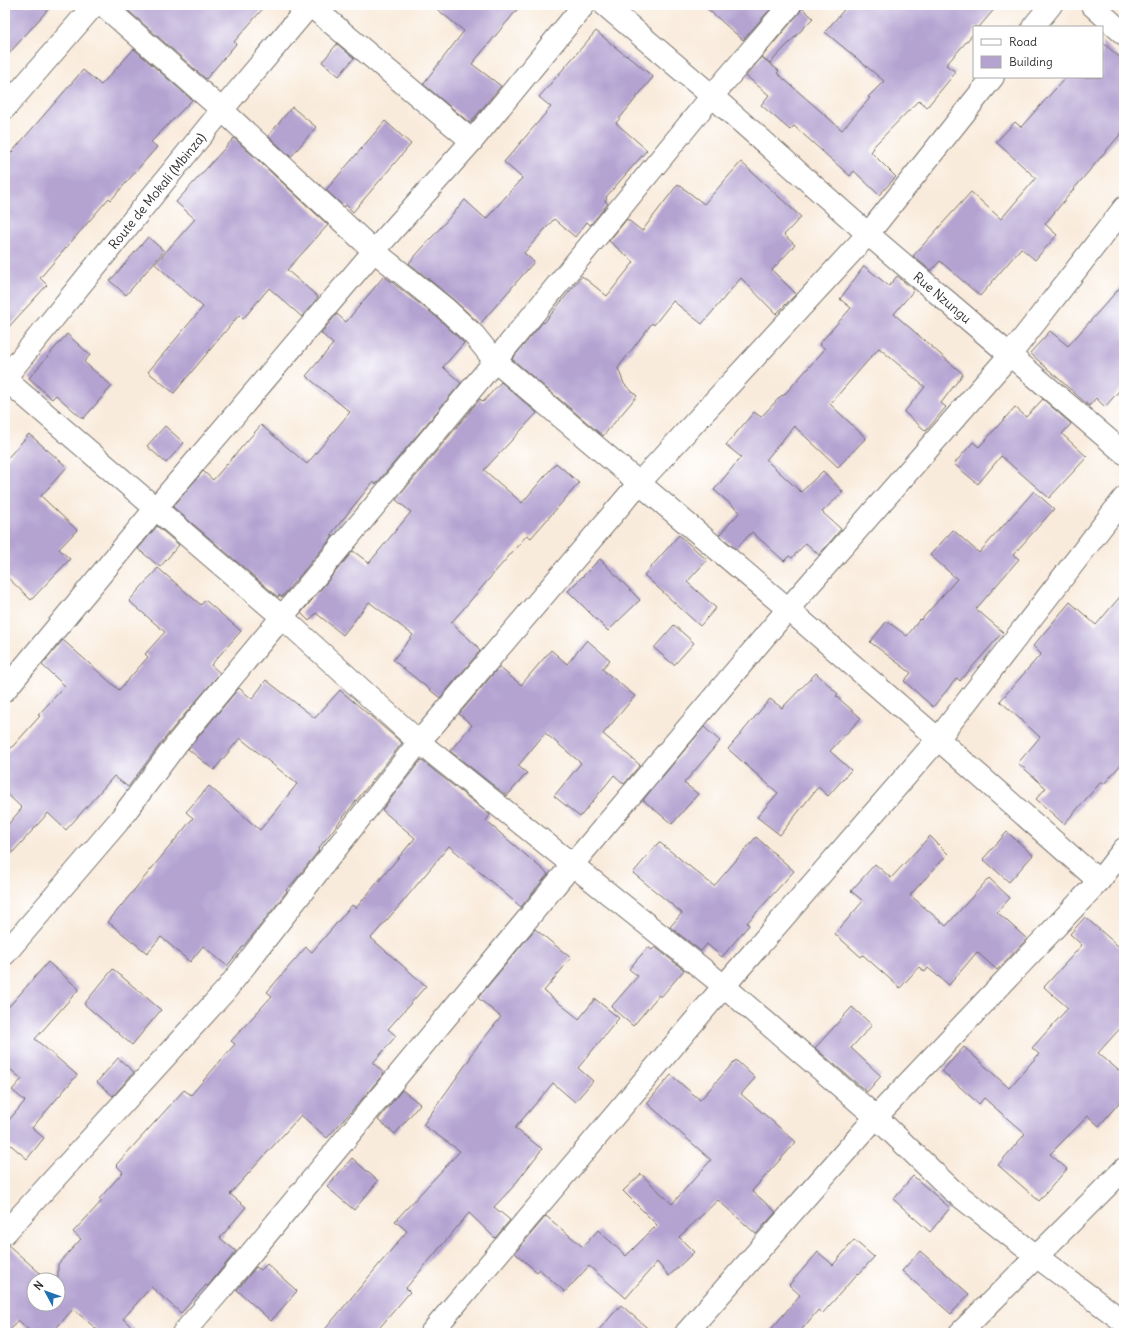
<svg xmlns="http://www.w3.org/2000/svg" width="1129" height="1338" viewBox="0 0 1129 1338" font-family="Delius,sans-serif">
<style>
.building{fill:#b4a3d1}
.lines{fill:none;stroke-linecap:round;stroke-linejoin:round}
.minor-casing{stroke:#736e69;stroke-width:24}
.minor{stroke:#fff;stroke-width:22}
.labels{text-anchor:middle;dominant-baseline:central;stroke-width:3;stroke-linejoin:round;paint-order:stroke}
.street-label{font-size:13px;fill:#2b2b2b;stroke:#fff}
</style>
<rect width="100%" height="100%" fill="#fff"/>
<filter id="ink" filterUnits="userSpaceOnUse"><feTurbulence type="fractalNoise" baseFrequency=".025" numOctaves="2"/><feDisplacementMap in="SourceGraphic" scale="8" xChannelSelector="R" yChannelSelector="G"/><feConvolveMatrix kernelMatrix="1 2 1 2 8 2 1 2 1" color-interpolation-filters="sRGB"/></filter>
<filter id="wash" filterUnits="userSpaceOnUse"><feTurbulence type="fractalNoise" baseFrequency=".012" numOctaves="4" result="noise"/><feDisplacementMap in="SourceGraphic" scale="16" xChannelSelector="R" yChannelSelector="G"/><feGaussianBlur stdDeviation="0.9" result="paint"/><feColorMatrix in="noise" values="0 0 0 0 0 0 0 0 0 0 0 0 0 0 0 0 0 1.4 0 .05"/><feComposite in="paint" operator="in"/></filter>
<g filter="url(#wash)">
<rect width="100%" height="100%" fill="#f9ebdb"/>
<g id="blocks">
<path class="building" d="M5,5H52L5,58Z
M122,5H266L234,42L236,44L206,79Z
M432,5H521L472,64L501,86L470,123L423,84L464,31Z
M703,5H774L743,40Z
M848,5H998L979,27H974V33L946,65L956,72L927,107L919,100L873,147L874,148L871,152L896,177L879,195L854,171L850,176L794,126L790,130L761,105L769,95L746,76L762,57L779,71L777,73L842,130L870,98L868,97L884,81L825,32Z
M802,8L813,18L770,63L762,57L799,13Z
M596,31L626,56L627,55L653,77L616,123L647,150L606,197L607,198L605,201L608,204L590,225L587,222L575,237L554,219L524,253L534,262L480,324L454,300L409,263L465,200L486,219L522,178L504,162L551,107L539,97Z
M1102,42L1124,61V130L1078,184L1045,224L1057,235L1035,260L1021,248L980,296L940,261L931,271L913,256L971,192L1001,219L1036,178L996,142L1015,122L1021,127L1066,77H1102Z
M337,44L354,58L339,76L322,62Z
M134,49L192,100L151,142L157,147L111,200L109,198L40,278L47,285L5,331V160L83,70L101,85Z
M292,107L316,127L291,157L268,136Z
M385,121L411,144L353,212L346,205L344,207L326,190Z
M234,138L328,225L287,270L318,297L302,317L269,288L243,319L239,315L174,393L148,372L203,307L155,264L195,219L176,202Z
M741,162L801,217L784,235L795,245L772,270L796,294L776,314L741,278L702,324L673,301L654,325L652,323L618,368L624,384L637,396L603,436L512,359L543,322L544,323L582,276L607,296L634,262L609,241L627,219L642,231L678,184L704,204Z
M148,237L164,251L126,295L110,281Z
M864,266L889,286L897,276L914,290L894,314L963,374L941,403L946,407L926,431L904,412L925,387L879,348L830,404L866,438L838,467L794,426L766,460L801,492L823,471L843,492L822,512L841,529L819,555L806,543L792,558L789,556L784,561L752,532L736,549L719,535L740,512L714,490L741,457L726,445L754,412L761,417L782,395L783,396L825,349L819,344L851,308L840,299Z
M384,276L438,318L464,343L443,367L461,383L376,484L373,482L331,534L333,536L282,597L279,595L278,597L173,507L203,471L213,480L261,425L307,464L350,412L306,376L333,344L321,333L337,314L346,322Z
M1124,283V385L1105,407L1096,398L1089,406L1030,353L1050,331L1068,346Z
M67,334L90,355L84,362L112,386L83,419L56,395L52,399L29,378Z
M501,382L537,413L484,470L522,503L556,463L579,483L531,538L527,535L451,623L478,647L477,648L480,651L440,698L393,660L413,635L369,602L343,635L316,613L309,621L301,613L353,551L369,563L411,512L396,500L480,399L483,402Z
M1043,399L1071,424L1062,434L1087,457L1049,498L1001,456L978,484L954,464L973,442L979,447L1015,407L1026,417Z
M165,426L184,443L166,463L147,446Z
M29,434L67,467L41,496L77,530L59,549L70,559L31,600L5,575V461Z
M1034,491L1054,509L1013,555L1019,559L976,609L1003,632L960,681L957,678L933,707L904,681L911,673L870,642L887,621L907,636L920,619L921,620L957,579L930,555L953,530L979,553Z
M157,526L179,545L160,567L138,549Z
M679,535L707,560L687,582L716,608L700,626L644,575Z
M600,559L640,600L608,631L568,591Z
M158,568L201,605L205,600L241,631L211,665L220,673L168,734L128,787L114,776L66,830L48,813L5,861V828L22,808L5,792V755L40,716L38,715L65,686L42,665L63,640L119,690L148,657L145,654L165,632L129,601Z
M1124,592V761L1104,784L1101,782L1064,824L1036,799L1046,788L1018,763L1040,737L1000,701L1041,654L1033,646L1070,602L1096,625Z
M674,625L694,643L674,665L654,648Z
M587,640L610,660L602,669L635,696L603,734L640,765L624,784L614,775L580,817L554,796L581,763L545,733L518,766L527,773L507,796L450,751L472,725L459,714L499,667L521,685L551,650L567,664Z
M816,673L838,694L836,696L861,718L830,751L851,770L828,796L818,787L780,835L757,817L778,793L728,749L770,699L782,708Z
M266,680L315,718L340,690L402,743L318,849L319,850L294,882L286,890L287,891L256,931L227,966L203,946L190,962L161,937L147,953L108,922L193,818L186,812L209,786L260,830L297,784L240,738L214,770L188,749L239,688L252,699Z
M704,727L720,741L684,783L698,794L672,824L643,800Z
M421,760L490,815L486,821L548,874L521,907L449,846L401,904L371,938L426,986L388,1029L396,1036L373,1063L384,1073L358,1104L327,1138L301,1115L230,1194L246,1207L220,1238L236,1251L208,1286L206,1285L181,1313L151,1287L123,1319L139,1333H101L73,1309L52,1333H32L18,1320L8,1333H5V1245H8L48,1280H34V1304H58V1264L81,1239L73,1232L102,1201L99,1199L123,1172L116,1165L184,1090L191,1095L235,1044L231,1041L272,996L267,992L306,947L312,952L352,905L356,908L415,838L382,810Z
M1007,832L1033,855L1009,882L983,859Z
M930,836L948,854L910,895L946,926L989,878L1010,898L997,912L1027,939L997,970L977,952L949,985L928,968L925,972L919,967L900,988L863,955L861,957L835,934L863,901L851,891L875,864L891,878Z
M756,837L794,871L747,923L749,925L722,957L707,944L701,951L670,927L682,913L633,873L659,842L714,886Z
M1085,917L1124,951V1024L1098,1053L1124,1075V1097L1099,1126L1088,1116L1050,1154L1067,1169L1039,1201L998,1165L1025,1134L984,1098L979,1104L942,1071L964,1047L1009,1088L1039,1054L1032,1048L1068,1008L1044,987L1082,945L1070,934Z
M535,929L571,958L544,991L579,1019L595,999L619,1018L578,1068L593,1081L575,1102L553,1083L515,1128L542,1149L513,1187L494,1207L510,1220L495,1238L469,1213L406,1288L410,1292L375,1333H322L407,1231L395,1221L460,1151L423,1125L471,1057L470,1056L501,1017L478,998Z
M648,947L652,950L655,947L684,970L661,997L659,995L633,1026L611,1007L638,976L629,969Z
M48,962L79,989L35,1039L77,1075L32,1128L44,1138L27,1159L5,1140V1125L25,1101L12,1090L22,1079L5,1065V1011Z
M113,969L161,1010L132,1045L84,1004Z
M852,1007L872,1025L851,1048L881,1076L867,1092L815,1048Z
M118,1058L134,1072L113,1096L97,1082Z
M736,1060L755,1078L741,1094L796,1142L752,1191L776,1212L756,1234L718,1200L679,1237L694,1252L669,1276L657,1262L626,1298L589,1266L565,1292L539,1269L537,1272L515,1253L546,1216L583,1247L598,1230L626,1256L657,1225L623,1191L641,1174L672,1204L711,1160L647,1103L671,1075L700,1100Z
M402,1090L420,1104L395,1134L378,1120Z
M352,1158L378,1181L354,1210L327,1187Z
M913,1176L950,1208L930,1232L893,1199Z
M854,1240L874,1257L859,1274L858,1273L822,1314L818,1310L799,1333H768L800,1295L789,1285L818,1252L833,1265Z
M920,1251L969,1294L951,1314L902,1271Z
M267,1264L297,1291L271,1321L237,1290L256,1267L261,1270Z
M621,1305L653,1333H596Z"/>
</g>
</g>
<g filter="url(#ink)">
<use href="#blocks" fill-opacity="0" stroke="#736e69" stroke-width="1"/>
<g class="lines">
<defs>
<g id="minor">
<path d="M103,5L222,110L374,251L446,309L474,335L495,361L788,609L572,865L223,1287L183,1333"/>
<path id="s1" d="M790,5L712,96L868,234L1010,355L788,609L938,739L1124,498"/>
<path d="M1092,5L1124,34"/>
<path d="M1033,27L1051,5"/>
<path d="M5,108L94,5"/>
<path d="M472,141L584,5"/>
<path d="M1124,208L1010,355L1124,453"/>
<path id="s2" d="M5,378L222,110L310,5"/>
<path d="M5,379L282,617L419,742L724,986L876,1117L952,1190L1036,1256L1124,1322"/>
<path d="M5,690L156,508L374,251L472,141L310,5"/>
<path d="M5,954L118,822L178,742L495,361L712,96L605,5"/>
<path d="M5,1233L226,990L419,742L640,482L868,234L993,77"/>
<path d="M431,1333L724,986L938,739L1099,881L1124,849"/>
<path d="M686,1333L876,1117L1099,881"/>
<path d="M960,1333L1124,1169"/>
</g>
</defs>
<use href="#minor" class="minor-casing"/>
<use href="#minor" class="minor"/>
</g>
</g>
<g class="labels">
<g class="street-label">
<text stroke="none"><textPath href="#s2" startOffset="241">Route de Mokali (Mbinza)</textPath></text>
<text stroke="none"><textPath href="#s1" startOffset="426">Rue Nzungu</textPath></text>
</g>
</g>
<rect width="1129" height="1338" fill="none" stroke="#fff" stroke-width="20"/>
<rect x="973" y="26" width="130" height="52" fill="#ffffff" stroke="#aaaaaa"/>
<rect x="981" y="39" width="20" height="6" fill="#ffffff" stroke="#aaaaaa"/>
<text x="1009" y="46" font-size="12" fill="#2b2b2b">Road</text>
<rect x="981" y="56" width="20" height="12" fill="#b4a3d1" stroke="#aaaaaa"/>
<text x="1009" y="66" font-size="12" fill="#2b2b2b">Building</text>
<g transform="translate(46 1292) rotate(311)"><circle r="19" fill="#ffffff" stroke="#aaaaaa"/>
<path d="M0-3L7 15L0 10L-7 15Z" fill="#1f6fb2"/>
<text y="-6" font-size="11" font-weight="bold" text-anchor="middle" fill="#2b2b2b">N</text>
</g>
</svg>
